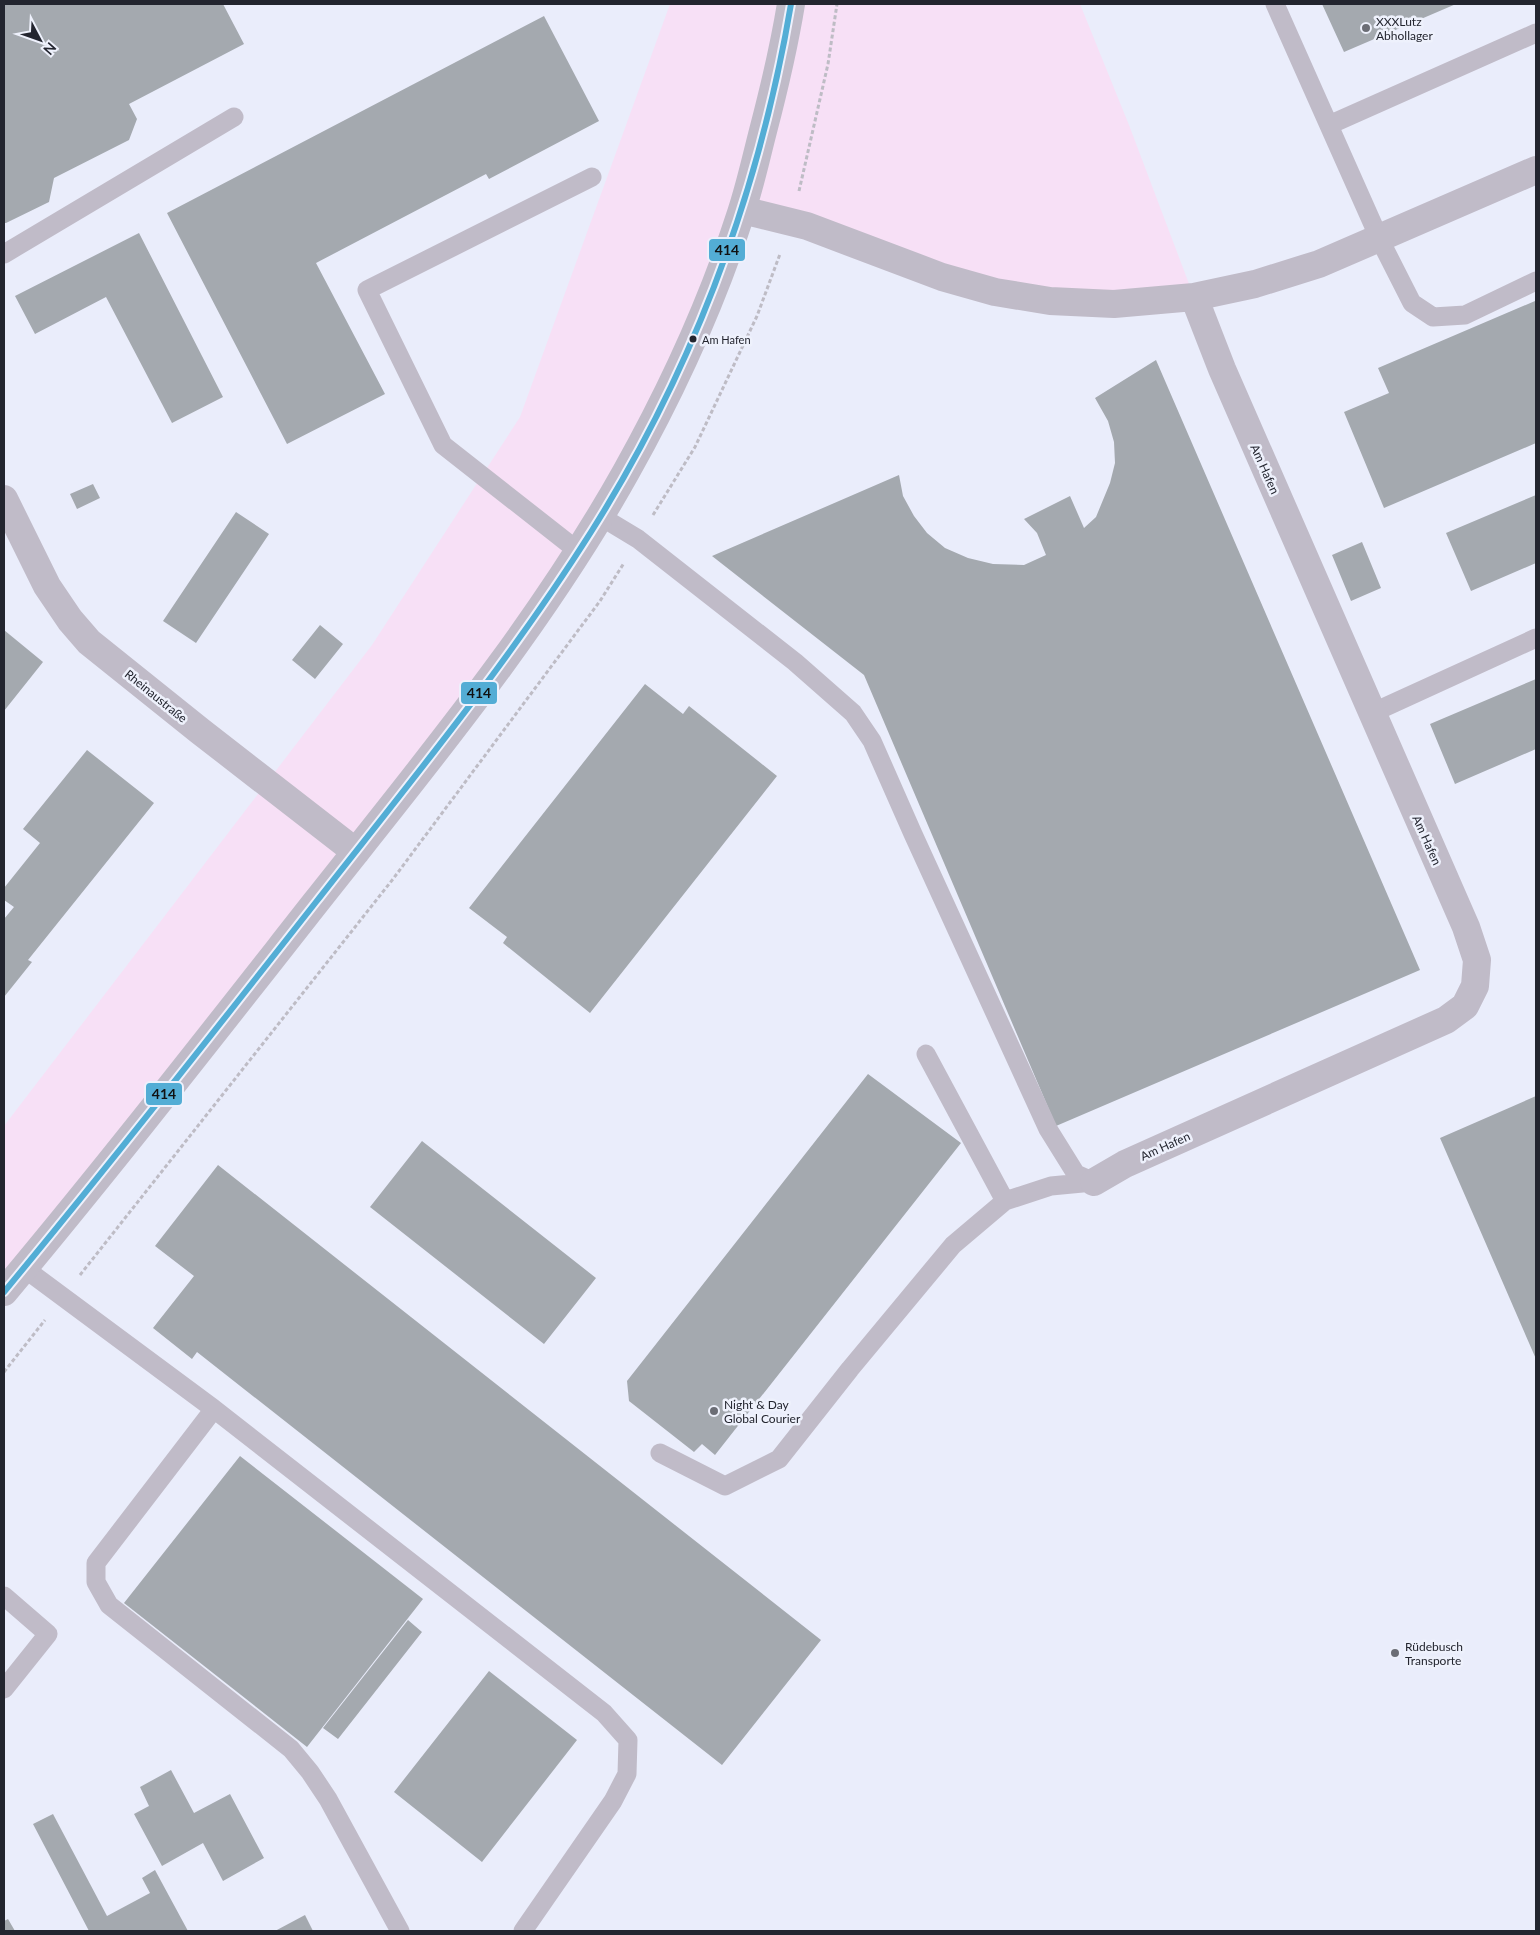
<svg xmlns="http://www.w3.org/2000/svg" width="1540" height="1935" viewBox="0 0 1540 1935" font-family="Lato,sans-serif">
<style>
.built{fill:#eaedfb}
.green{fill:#f7e0f6}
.building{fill:#a4a9af}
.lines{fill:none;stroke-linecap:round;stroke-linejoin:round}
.path{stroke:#bebcc5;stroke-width:3;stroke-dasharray:4 2.5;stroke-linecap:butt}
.service{stroke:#c0bbc8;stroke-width:19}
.minor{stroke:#c0bbc8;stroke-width:28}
.bus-1-casing{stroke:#eef1fc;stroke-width:10}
.bus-1{stroke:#53add5;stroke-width:6}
.poi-dot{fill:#6b6d75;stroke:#eef1fc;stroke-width:2}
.bus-dot{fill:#23252f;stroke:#eef1fc;stroke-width:2}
.labels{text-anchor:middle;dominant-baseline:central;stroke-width:5;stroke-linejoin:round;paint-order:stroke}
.bus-label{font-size:11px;fill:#23252f;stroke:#eef1fc;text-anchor:start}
.poi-label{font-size:12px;fill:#23252f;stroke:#eef1fc;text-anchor:start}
.street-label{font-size:12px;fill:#23252f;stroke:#eef1fc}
.line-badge{stroke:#eef1fc;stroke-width:2}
.pale-badge-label{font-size:14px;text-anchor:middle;font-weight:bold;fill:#111}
</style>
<rect width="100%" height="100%" fill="#f2f3f8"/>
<path class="built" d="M4,4H1536V1931H4Z"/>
<path class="green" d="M670,4H1080L1129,125L1194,297L1050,301L742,210L571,562L4,1290V1126L372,645L520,417Z"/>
<path class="building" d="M4,4H223L244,44L129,104L137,119L129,140L54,178L49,202L6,223H4Z
M1322,4H1456L1344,52Z
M544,16L599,121L489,179L486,174L316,263L385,394L287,444L167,213Z
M139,233L223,397L172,423L106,297L35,334L15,296Z
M1535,301L1536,443L1384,508L1344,412L1389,393L1378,368Z
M1156,360L1420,970L1056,1126L864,675L712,556L899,475L903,496L914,516L927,533L945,548L968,558L993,564L1024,565L1046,555L1037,533L1024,519L1070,496L1084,528L1096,517L1110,483L1115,463L1114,442L1108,421L1095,398Z
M93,484L100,498L77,509L70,494Z
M1536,495V563L1471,591L1446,533Z
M236,512L269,534L196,643L163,621Z
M1362,542L1381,588L1351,601L1332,555Z
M320,625L343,644L315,679L292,660Z
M4,630L43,662L4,711Z
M1536,679V749L1455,784L1430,724Z
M645,684L683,714L689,706L777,776L590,1013L503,943L507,937L469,908Z
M87,750L154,803L28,960L32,962L4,997V919L14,907L4,900V888L40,843L23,829Z
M868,1074L961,1143L715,1455L702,1444L694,1452L629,1401L627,1381Z
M1536,1096V1359L1440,1138Z
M422,1141L596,1278L544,1344L370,1207Z
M218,1165L821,1640L722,1765L197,1352L192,1359L153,1328L194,1276L155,1246Z
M240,1456L423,1599L307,1747L124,1603Z
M408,1620L422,1632L338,1739L323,1728Z
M489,1671L577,1740L482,1862L394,1792Z
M171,1770L194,1813L230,1794L264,1858L223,1881L203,1843L162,1866L134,1814L149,1806L140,1787Z
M53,1814L107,1916L150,1893L142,1878L155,1870L188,1931H89L33,1824Z
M305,1915L313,1931H275Z
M8,1919L15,1931H4V1921Z"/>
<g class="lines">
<path class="path" d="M799,191L828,64L837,4
M653,515L695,447L757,316L780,254
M80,1275L393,879L600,601L624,563
M4,1372L45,1320"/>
<path class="service" d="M1275,4L1379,238L1412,303L1433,317L1465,315L1536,281
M1329,125L1536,33
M4,254L234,117
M600,516L638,539L795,662L853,713L872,741L913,834L1048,1129L1076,1174L1094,1182
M578,551L443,445L367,290L592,177
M1372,713L1536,638
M926,1054L1005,1201
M24,1268L214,1409L604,1713L628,1740L627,1774L613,1801L523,1931
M214,1409L96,1563V1582L109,1605L291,1749L310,1772L328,1799L400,1931
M660,1453L725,1486L779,1459L850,1369L953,1245L1005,1201L1051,1186L1093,1182
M4,1596L48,1634L4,1689"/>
<path class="minor" d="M742,210L807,226L942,277L995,292L1050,301L1114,304L1194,297L1255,284L1319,264L1536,170
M4,499L47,586L70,620L89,642L200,731L356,852
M1094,1182L1125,1164L1446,1020L1465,1006L1475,986L1477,960L1466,927L1222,369L1194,297
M4,1292C111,1164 213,1033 316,902C425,764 540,626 626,472C672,390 712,303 741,213C750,186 756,158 763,131C774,89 784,47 791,4"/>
<defs>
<path id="bus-1" d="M4,1292C110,1164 213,1033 316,902C411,781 509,662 591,532C693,370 759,193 791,4"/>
</defs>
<use href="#bus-1" class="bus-1-casing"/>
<use href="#bus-1" class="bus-1"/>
</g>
<g class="poi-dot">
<circle cx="1366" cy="28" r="5"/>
<circle cx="714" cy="1411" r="5"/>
<circle cx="1395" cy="1653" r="5"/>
</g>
<circle class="bus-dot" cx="693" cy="339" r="4.5"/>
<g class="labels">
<g class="bus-label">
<text x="702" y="339">Am Hafen</text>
</g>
<g class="poi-label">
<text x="1376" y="21">XXXLutz<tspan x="1376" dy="14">Abhollager</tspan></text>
<text x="724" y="1404">Night &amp; Day<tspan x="724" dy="14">Global Courier</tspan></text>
<text x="1405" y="1646">Rüdebusch<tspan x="1405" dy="14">Transporte</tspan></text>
</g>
<g class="street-label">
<text transform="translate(1265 469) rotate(66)">Am Hafen</text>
<text transform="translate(156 696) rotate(39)">Rheinaustraße</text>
<text transform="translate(1427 840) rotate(66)">Am Hafen</text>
<text transform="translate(1165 1146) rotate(-24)">Am Hafen</text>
</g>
</g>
<g class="line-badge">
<rect x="708" y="238" width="38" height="24" rx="5" fill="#53add5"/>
<rect x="460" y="681" width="38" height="24" rx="5" fill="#53add5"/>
<rect x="145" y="1082" width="38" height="24" rx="5" fill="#53add5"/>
</g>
<g class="pale-badge-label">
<text x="727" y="255">414</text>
<text x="479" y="698">414</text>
<text x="164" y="1099">414</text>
</g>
<rect width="1540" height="1935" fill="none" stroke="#23252f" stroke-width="10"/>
<g transform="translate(40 40) rotate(131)" stroke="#eef1fc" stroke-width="4" paint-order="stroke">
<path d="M0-4L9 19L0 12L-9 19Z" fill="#23252f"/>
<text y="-8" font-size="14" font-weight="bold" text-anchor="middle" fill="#23252f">N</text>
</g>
</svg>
